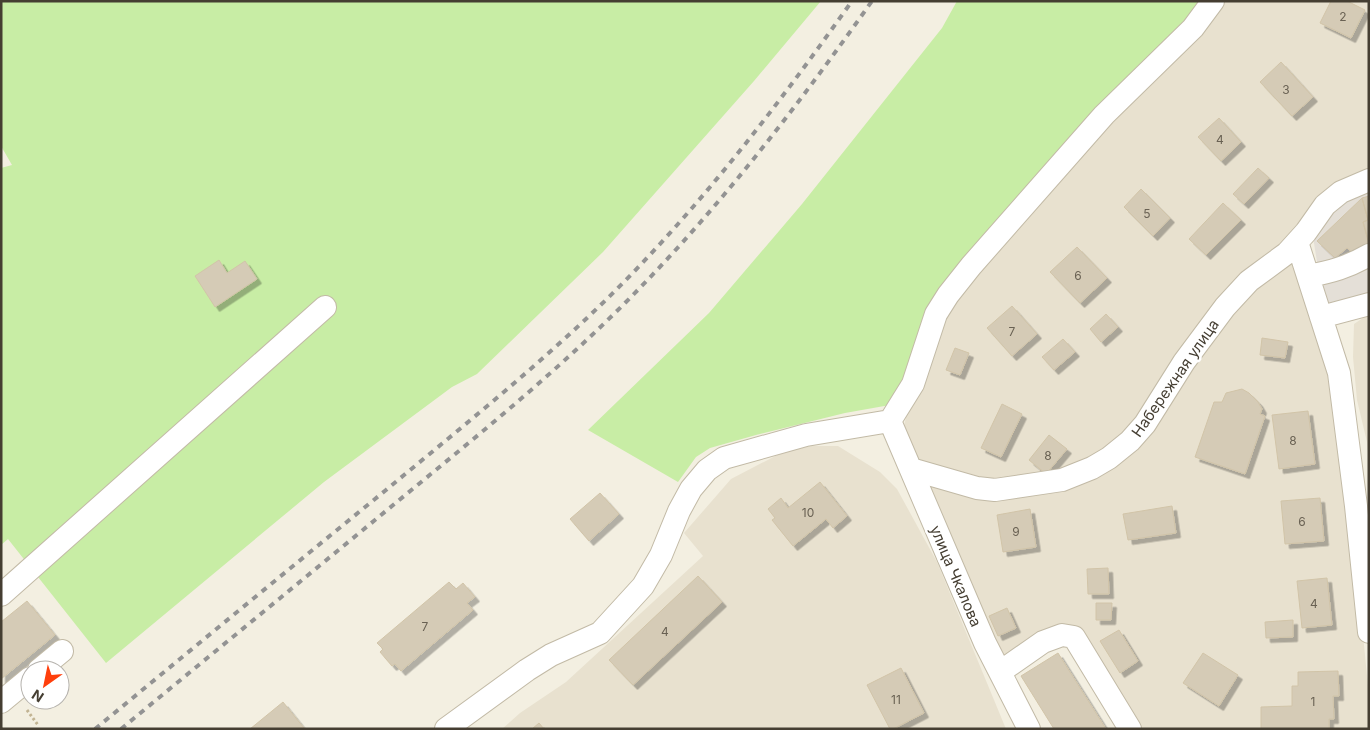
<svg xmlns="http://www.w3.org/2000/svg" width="1370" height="730" viewBox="0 0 1370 730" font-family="Inter,sans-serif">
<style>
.residential{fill:#e8e1cf}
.industrial{fill:#e4dfd7}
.green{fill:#c8eda5}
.building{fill:#d5cbb6;stroke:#d1c4a8;filter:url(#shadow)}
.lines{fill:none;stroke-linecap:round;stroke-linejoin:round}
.minor-casing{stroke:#c2baa6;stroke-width:24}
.path{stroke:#c2b493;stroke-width:3;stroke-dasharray:2.5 2.5;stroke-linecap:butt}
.minor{stroke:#fff;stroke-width:22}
.rail{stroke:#939393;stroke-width:4;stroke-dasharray:6 6;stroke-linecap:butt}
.labels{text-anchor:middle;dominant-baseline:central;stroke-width:5;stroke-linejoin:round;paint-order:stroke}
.number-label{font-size:12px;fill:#696153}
.street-label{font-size:15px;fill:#453e32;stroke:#fff}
</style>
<defs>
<filter id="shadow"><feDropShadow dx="4.5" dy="4.5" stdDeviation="0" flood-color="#0004"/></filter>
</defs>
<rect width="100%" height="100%" fill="#f3efe1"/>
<path class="residential" d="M1220,1H1369V173L1336,186L1123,437L1080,466L999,483L911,458L903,430L909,405L942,316L979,265Z
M1292,263L1333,380L1357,574L1369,696V729H1138L1078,631L1000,659L921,479L945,489L1095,475L1231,307Z
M1369,314V463L1367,442L1357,400L1353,357L1354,324Z
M811,446H838L880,472L897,489L937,562L1006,729H502L520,713L566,682L703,556L684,533L731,479L783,452Z"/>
<path class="industrial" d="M1369,188V298L1324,305L1313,237L1332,210Z"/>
<path class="green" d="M1,1H821L754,81L603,252L477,374L452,387L324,482L106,663L8,539L1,545V168L12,165L1,146Z
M957,1H1202L1184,23L972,249L905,380L890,405L845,413L756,435L710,448L696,457L678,482L588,430L709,313L802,204L942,28Z"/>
<path class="building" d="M1331,1H1347L1365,10L1351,38L1320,23Z
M1281,62L1313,97L1292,116L1260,82Z
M1219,118L1241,142L1221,161L1198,137Z
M1258,168L1269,178L1244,204L1233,194Z
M1141,189L1170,218L1153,236L1124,207Z
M1369,196V220H1368L1362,198Z
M1362,198L1368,220L1363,222L1369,245L1355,255L1347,248L1335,258L1317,241Z
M1223,203L1241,220L1206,255L1189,239Z
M1368,220H1369V242L1363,222Z
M1077,247L1107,278L1080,303L1050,272Z
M219,260L227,273L245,261L257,279L215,307L195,276Z
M1012,306L1037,334L1012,356L987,328Z
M1106,314L1118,327L1101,342L1090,329Z
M1262,338L1288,342L1285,358L1260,355Z
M1063,339L1075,352L1054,370L1042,357Z
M955,348L969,353L960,375L946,370Z
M1242,389L1249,393L1258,402L1262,409L1260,414L1265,416L1245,474L1195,457L1214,402H1222L1226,393Z
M1002,404L1022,414L1001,457L981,448Z
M1308,411L1315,464L1279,469L1272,415Z
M1049,435L1067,449L1046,474L1029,460Z
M820,482L847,516L833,528L826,519L793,546L772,520L775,518L768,509L781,498L788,508Z
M600,493L619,514L589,541L570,519Z
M1320,498L1324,541L1285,544L1281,501Z
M1172,506L1176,533L1128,540L1123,514Z
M1030,509L1036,547L1003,552L997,515Z
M1108,568L1109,594H1088L1087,569Z
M698,576L722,602L633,685L609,660Z
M1327,578L1332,625L1302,628L1297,581Z
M449,582L456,589L463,583L475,597L467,603L473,610L401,671L395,664L392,666L380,652L383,649L377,643Z
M27,601L55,635L1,679V622Z
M1096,603H1112L1111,620H1096Z
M1007,608L1016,628L998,636L989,616Z
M1293,620V637L1266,638L1265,622Z
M1119,630L1138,661L1120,673L1100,641Z
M1058,653L1106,729H1054L1021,676Z
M1203,653L1238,675L1219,706L1183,683Z
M901,668L924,713L893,729H890L867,685Z
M1338,671L1339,696H1333L1334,719H1329V729H1261V707L1292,706V686H1298V672Z
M283,702L304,728L250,729Z
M539,723L544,729H532Z"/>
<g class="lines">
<defs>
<path id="minor" d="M1297,242L1339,373L1356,506L1369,632
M1308,276C1331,272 1348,267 1369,255
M1321,317L1369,304
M890,421L985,643L1029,729
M911,469L977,488L995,490L1062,480L1092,468L1109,458L1130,441L1145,424L1184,362L1225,307L1249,281L1287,253L1306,232L1325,205L1341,192L1369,180
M1,595L325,307
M39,670L62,651
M1000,672L1043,642L1062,635L1074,637L1130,729
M1,702L30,678
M446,729L527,670L551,655L600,633L643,586L661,555L679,511L691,489L707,470L724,458L806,435L890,421L913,384L936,314L948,295L971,266L1104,115L1193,28L1213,1"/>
</defs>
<use href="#minor" class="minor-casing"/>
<path class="path" d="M27,710L38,725
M1,728L2,729"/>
<use href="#minor" class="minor"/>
<path class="rail" d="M95,729C192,649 289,569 386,490C463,426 542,363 614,292C703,203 779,104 852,1
M121,729C213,653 306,577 398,501C476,437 554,374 625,303C717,211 797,107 872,1"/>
</g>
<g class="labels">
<g class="number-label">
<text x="1343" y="16">2</text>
<text x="1286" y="89">3</text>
<text x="1220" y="139">4</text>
<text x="1147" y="213">5</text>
<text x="1078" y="275">6</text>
<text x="1012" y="331">7</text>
<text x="1293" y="440">8</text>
<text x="1048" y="455">8</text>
<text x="808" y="512">10</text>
<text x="1302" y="521">6</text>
<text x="1016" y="531">9</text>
<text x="1314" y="603">4</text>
<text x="425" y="626">7</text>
<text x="665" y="631">4</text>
<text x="896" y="699">11</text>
<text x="1313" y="701">1</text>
</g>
<g class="street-label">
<text transform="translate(1175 378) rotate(-55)">Набережная улица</text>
<text transform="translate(956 576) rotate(67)">улица Чкалова</text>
</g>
</g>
<rect width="1370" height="730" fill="none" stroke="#453e32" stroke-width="5"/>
<g transform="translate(45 685) rotate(213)"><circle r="24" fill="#ffffff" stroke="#b5b2ad"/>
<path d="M0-4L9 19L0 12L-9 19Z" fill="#ff3f0c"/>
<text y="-8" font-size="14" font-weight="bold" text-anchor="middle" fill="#453e32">N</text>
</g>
</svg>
